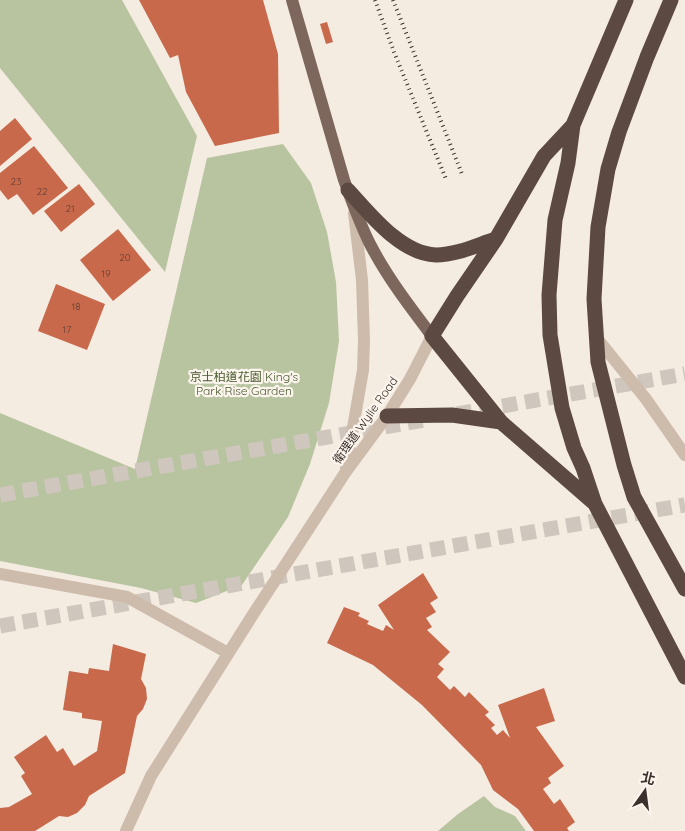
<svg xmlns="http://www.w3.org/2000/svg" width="685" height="831" viewBox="0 0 685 831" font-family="Quicksand,'Noto Sans TC',sans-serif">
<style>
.green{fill:#b8c4a0}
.building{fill:#c8694b}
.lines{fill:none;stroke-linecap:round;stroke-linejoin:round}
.highway-tunnel{stroke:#cfc6bd;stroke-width:15;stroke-dasharray:15 8;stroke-linecap:butt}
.minor{stroke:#cdbbac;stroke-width:12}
.major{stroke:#7d675c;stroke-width:12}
.highway{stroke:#5c4a42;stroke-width:15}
.rail{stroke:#3b302b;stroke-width:4;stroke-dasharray:1 4;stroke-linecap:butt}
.labels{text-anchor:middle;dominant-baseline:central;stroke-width:4.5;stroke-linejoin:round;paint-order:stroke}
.number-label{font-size:10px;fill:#5e3e33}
.park-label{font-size:12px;fill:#4a5a2e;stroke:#fbf5ee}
.street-label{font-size:12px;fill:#3b302b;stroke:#fbf5ee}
</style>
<rect width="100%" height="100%" fill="#f4ebe1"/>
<path class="green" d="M0,0H122L197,136L165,272L0,68Z
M283,144L311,183L327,232L336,282L339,341L329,403L310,464L288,517L242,585L196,603L141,588L0,561V413L135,469L207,158Z
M484,796L495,807L515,816L526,831H438L458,814Z"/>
<path class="building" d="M139,0H263L278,54L279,133L215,146L186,92L178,55L170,58Z
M327,22L333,42L326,44L320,24Z
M15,118L32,139L0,166V131Z
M34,146L68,188L33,215L17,194L8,200L0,190V173Z
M79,184L95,204L61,232L44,211Z
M118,229L151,270L113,301L80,260Z
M56,284L105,304L87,350L38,331Z
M423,573L438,598L430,603L436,612L426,618L432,627L427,630L450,652L438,664L444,669L437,677L450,690L454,686L465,697L469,692L489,712L485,715L495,725L491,728L497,735L503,730L510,738L498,705L544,688L555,721L536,727L564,766L548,778L551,783L543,789L554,804L560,799L575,822L567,828L569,831H534L518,809L493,790L481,765L422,705L373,665L327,643L344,607L360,613L358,616L369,621L367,624L383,631L386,625L394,630L378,605Z
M113,644L146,654L141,679L146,688L147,699L143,709L137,716L125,773L89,796L85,805L77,813L68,817L59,816L35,831H0V808L9,807L32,794L21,776L25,773L14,757L46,735L57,752L63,748L74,766L97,751L102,721L82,718V713L63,710L69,671L88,674L89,668L109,671Z"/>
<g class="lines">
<path class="highway-tunnel" d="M457,414L685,374
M0,495L424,420
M0,626L685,505"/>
<path class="minor" d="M596,337L646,399L685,455
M346,468L363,370L364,341L362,280L354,213
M0,574L127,597L228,653
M126,831L151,776L252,616L345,473L387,416L410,379L432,336"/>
<path class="major" d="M292,0L344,180C352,202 360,224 370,244C387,277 410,307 432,336"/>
<path class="highway" d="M626,0L573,125L568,163L555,220L549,295L550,335L562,408L574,448L583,468L595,504L685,677
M671,0L647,57L619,132L608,169L598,227L594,299L598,362L624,465L634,497L685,589
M573,125L544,156L496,239L457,296L432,336L501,422L593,502
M348,190C370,214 401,254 436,255C457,255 477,245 496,239
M387,416L452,415L501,422"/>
<path class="rail" d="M375,0L394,52L446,179
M393,0L462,174"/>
</g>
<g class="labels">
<g class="number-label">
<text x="16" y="181">23</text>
<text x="42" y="191">22</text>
<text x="70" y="208">21</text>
<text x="125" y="257">20</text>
<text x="106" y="273">19</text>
<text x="76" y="306">18</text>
<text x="67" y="329">17</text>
</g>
<g class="park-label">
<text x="244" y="376">京士柏道花園 King's<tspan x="244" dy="14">Park Rise Garden</tspan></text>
</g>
<g class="street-label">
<text transform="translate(365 420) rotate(-55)">衛理道 Wylie Road</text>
</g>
</g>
<g transform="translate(645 791) rotate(14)" stroke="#fbf5ee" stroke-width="4" paint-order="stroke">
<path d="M0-4L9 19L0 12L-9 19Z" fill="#3b302b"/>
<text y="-8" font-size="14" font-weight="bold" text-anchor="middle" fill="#3b302b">北</text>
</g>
</svg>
